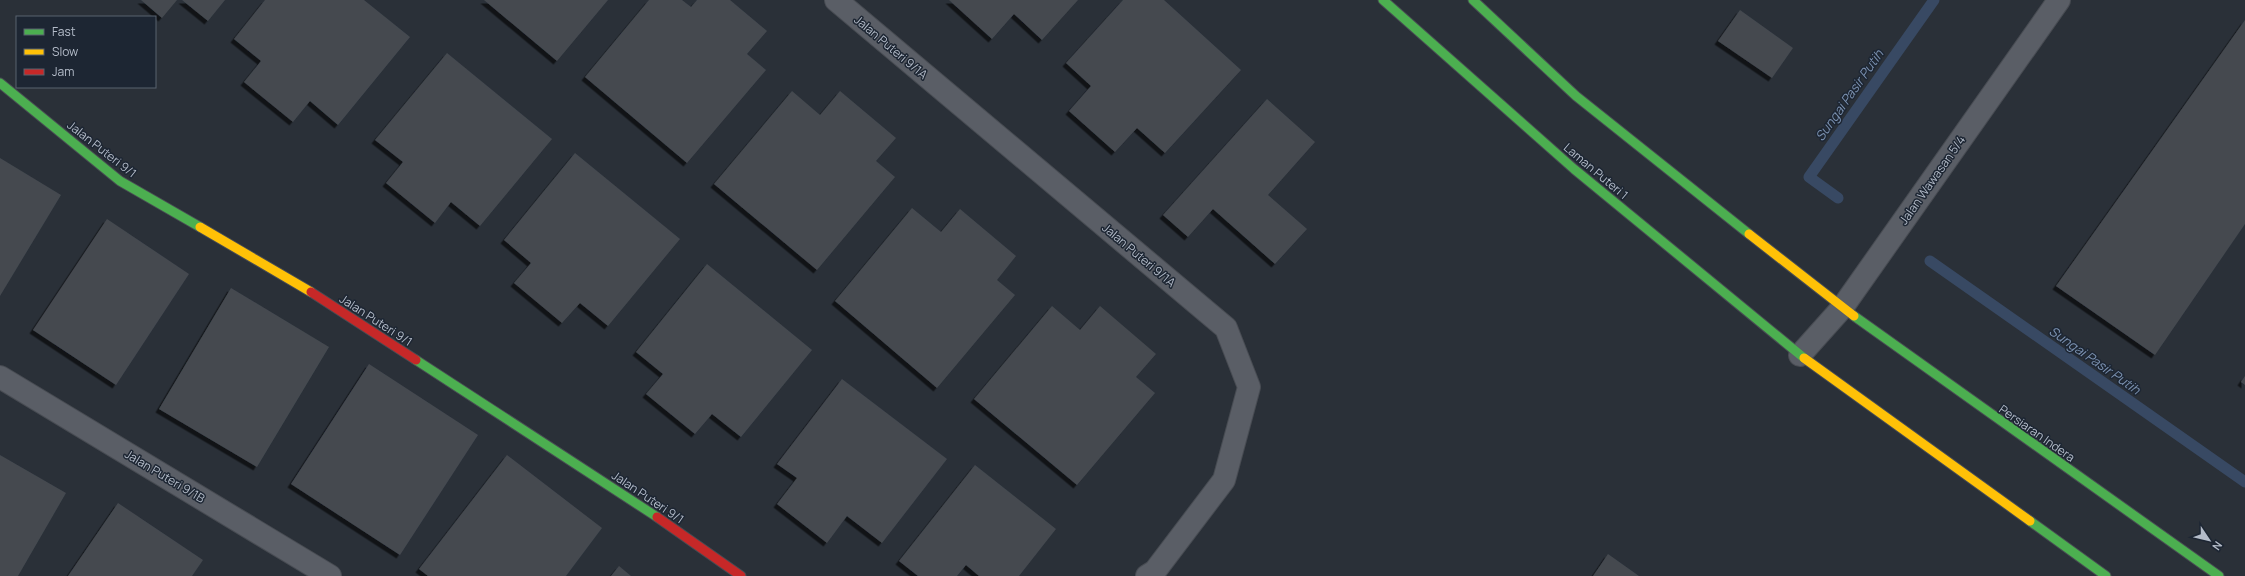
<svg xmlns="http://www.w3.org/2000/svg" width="2245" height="576" viewBox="0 0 2245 576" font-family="Manrope,sans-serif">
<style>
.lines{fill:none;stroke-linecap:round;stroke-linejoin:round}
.stream{stroke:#384963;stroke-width:11}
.building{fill:#444950;filter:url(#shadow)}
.street-casing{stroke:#484c53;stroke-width:24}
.fast-casing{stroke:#484c53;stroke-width:11}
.slow-casing{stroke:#484c53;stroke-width:11}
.jam-casing{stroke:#484c53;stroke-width:11}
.street{stroke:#5a5e66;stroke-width:22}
.fast{stroke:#4caf50;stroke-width:9}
.slow{stroke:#ffc107;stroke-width:9}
.jam{stroke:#c62828;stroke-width:9}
.labels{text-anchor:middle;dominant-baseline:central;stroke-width:3;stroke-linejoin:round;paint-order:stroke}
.street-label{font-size:12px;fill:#b4bcc9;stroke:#1d2633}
.water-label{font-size:13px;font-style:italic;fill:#7c92b1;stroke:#1d2633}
</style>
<defs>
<filter id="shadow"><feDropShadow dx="-3.5" dy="3.5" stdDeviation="0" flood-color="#0009"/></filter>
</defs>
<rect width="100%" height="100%" fill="#2a3038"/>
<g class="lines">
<path class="stream" d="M1838,198L1809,177L1934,0
M1930,261L2245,482"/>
</g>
<path class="building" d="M141,0H177L162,18Z
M182,0H225L208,21Z
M265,0H364L410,37L338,125L310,101L293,122L244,82L261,61L234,39Z
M484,0H608L557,61Z
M649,0H682L691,7L697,0H730L767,31L747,54L766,70L687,163L585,77Z
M949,0H1078L1042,40L1014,14L992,39Z
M1123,0H1164L1241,70L1165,153L1137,128L1115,152L1069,111L1091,86L1066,63Z
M1740,10L1793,48L1772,78L1718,41Z
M2245,20V224L2155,355L2056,286Z
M447,53L552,139L480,226L451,202L435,223L386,183L403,162L375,140Z
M792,91L820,115L840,91L896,138L876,161L895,177L817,270L714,184Z
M1267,99L1315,142L1268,195L1307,229L1275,264L1213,209L1188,237L1163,215Z
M575,153L680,239L608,326L580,303L562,323L514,283L531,263L504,240Z
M0,158L61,195L0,296Z
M912,208L941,232L960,209L1016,256L997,280L1015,295L937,388L835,301Z
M107,219L189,274L116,385L33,330Z
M707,264L812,350L741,437L712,414L695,434L646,394L663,374L636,352Z
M231,288L329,347L257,467L159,409Z
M1052,306L1080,330L1100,306L1156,354L1136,377L1155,393L1077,485L974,399Z
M369,364L478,435L400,555L291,484Z
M2245,376V385L2241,382Z
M842,379L947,459L882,543L847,516L827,543L777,504L797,478L777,464Z
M0,455L66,493L18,576H0Z
M507,455L602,528L566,576H428L419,569Z
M975,465L1056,529L1019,576H979L966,565L957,576H918L899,561Z
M118,503L203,560L192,576H68Z
M1608,554L1639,576H1593Z
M619,566L631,576H611Z"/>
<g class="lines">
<defs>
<path id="street" d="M836,0L1226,328L1249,387L1224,480L1155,571L1147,576
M1800,355L1842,308L2059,0
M0,377L330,576"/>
<path id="fast" d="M1383,0L1574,169L1804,358
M1473,0L1576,96L1749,234
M0,83L120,181L200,227
M1854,316L2219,576
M416,360L657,517
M2030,521L2106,576"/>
<path id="slow" d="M200,227L311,292
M1749,234L1854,316
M1804,358L2030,521"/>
<path id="jam" d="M311,292L416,360
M657,517L741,576"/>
</defs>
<use href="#street" class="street-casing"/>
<use href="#fast" class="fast-casing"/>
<use href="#slow" class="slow-casing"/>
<use href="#jam" class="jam-casing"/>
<use href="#street" class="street"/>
<use href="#fast" class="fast"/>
<use href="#slow" class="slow"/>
<use href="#jam" class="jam"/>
</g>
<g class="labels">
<g class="street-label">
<text transform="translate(891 47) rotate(40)">Jalan Puteri 9/1A</text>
<text transform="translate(102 149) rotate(38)">Jalan Puteri 9/1</text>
<text transform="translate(1596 171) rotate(40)">Laman Puteri 1</text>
<text transform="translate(1932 180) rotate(-55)">Jalan Wawasan 5/4</text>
<text transform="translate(1139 255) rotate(40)">Jalan Puteri 9/1A</text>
<text transform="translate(376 320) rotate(33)">Jalan Puteri 9/1</text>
<text transform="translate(2037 433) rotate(35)">Persiaran Indera</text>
<text transform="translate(165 476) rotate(31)">Jalan Puteri 9/1B</text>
<text transform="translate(648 497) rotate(34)">Jalan Puteri 9/1</text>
</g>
<g class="water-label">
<text transform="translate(1849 95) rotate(-55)">Sungai Pasir Putih</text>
<text transform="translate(2095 360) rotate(35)">Sungai Pasir Putih</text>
</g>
</g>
<rect x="16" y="16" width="140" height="72" fill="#1d2633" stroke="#59626f"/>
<rect x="24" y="29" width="20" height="6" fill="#4caf50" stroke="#59626f"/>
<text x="52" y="36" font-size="12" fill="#b4bcc9">Fast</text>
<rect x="24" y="49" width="20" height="6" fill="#ffc107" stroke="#59626f"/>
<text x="52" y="56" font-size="12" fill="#b4bcc9">Slow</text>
<rect x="24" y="69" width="20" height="6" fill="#c62828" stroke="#59626f"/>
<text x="52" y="76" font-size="12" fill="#b4bcc9">Jam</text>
<g transform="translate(2209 540) rotate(125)" stroke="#1d2633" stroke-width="3" paint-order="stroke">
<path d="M0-3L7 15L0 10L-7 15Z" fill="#b4bcc9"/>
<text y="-6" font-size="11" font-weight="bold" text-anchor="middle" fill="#b4bcc9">N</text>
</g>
</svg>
